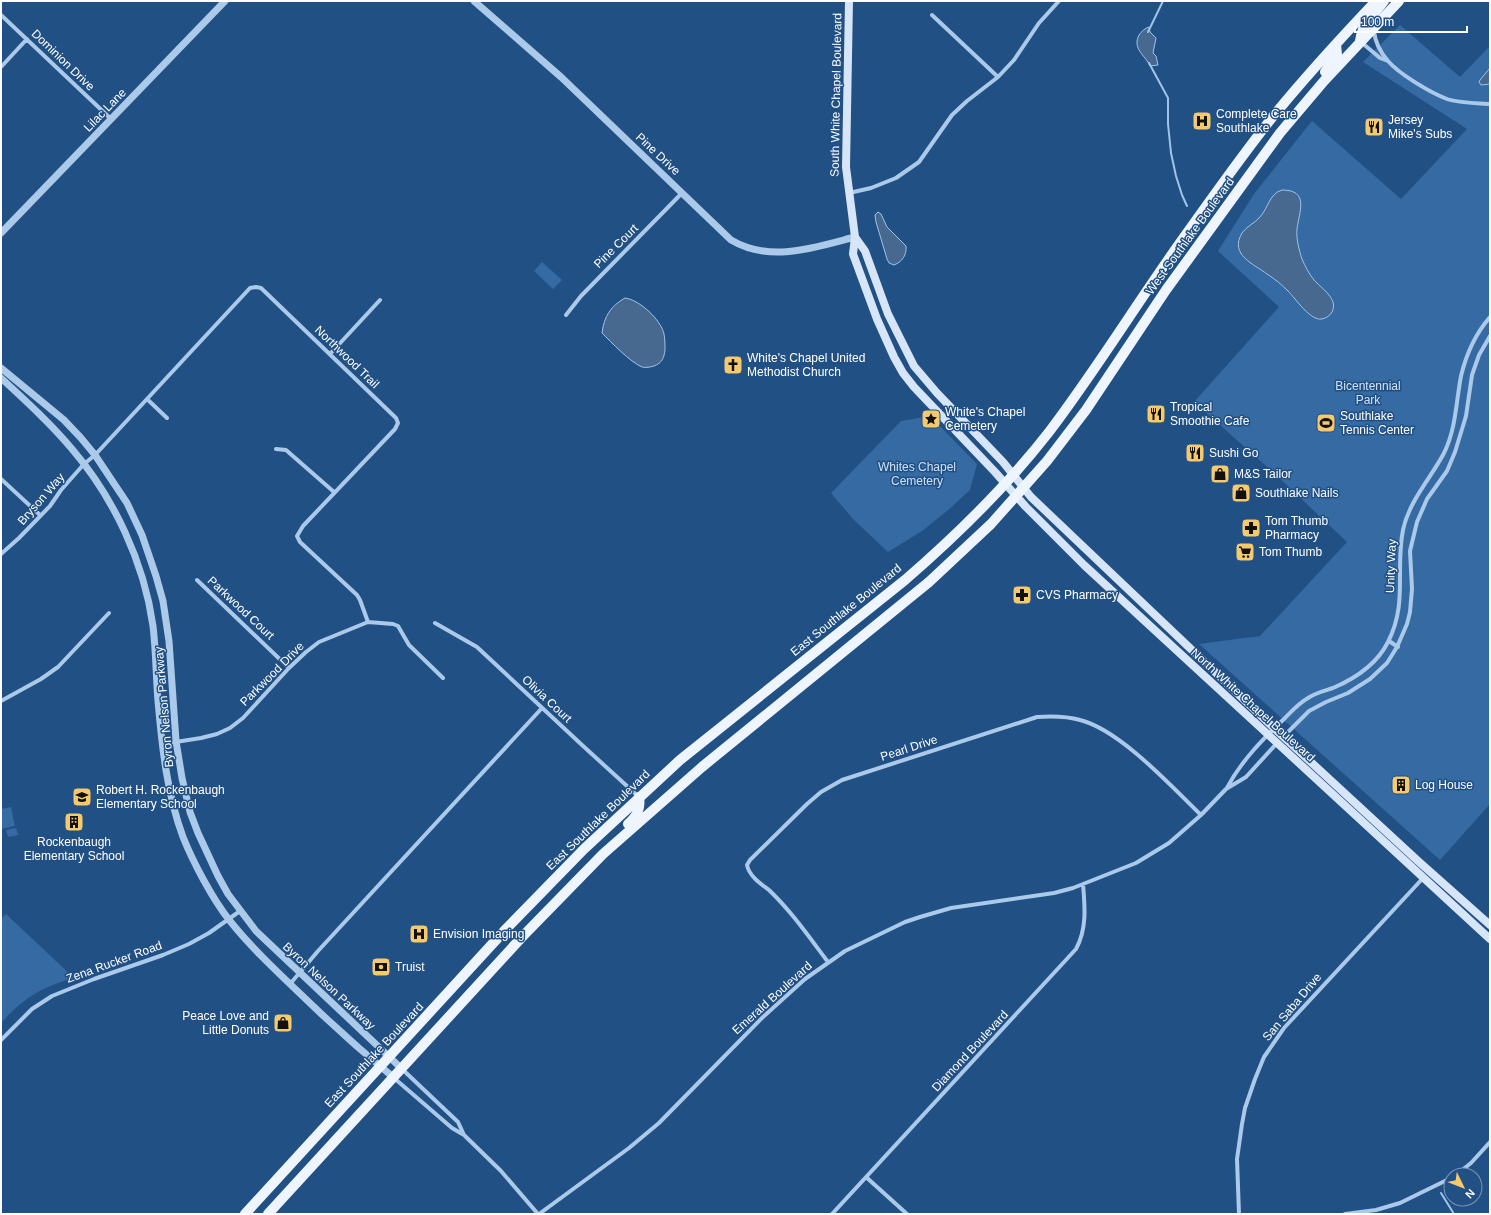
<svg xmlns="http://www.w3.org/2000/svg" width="1491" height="1215" viewBox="0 0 1491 1215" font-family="Arial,sans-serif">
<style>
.green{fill:#356aa3}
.water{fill:#47698f;stroke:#9fc4ea}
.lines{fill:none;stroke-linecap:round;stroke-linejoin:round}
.stream{stroke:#9fc4ea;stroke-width:2}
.minor{stroke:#abc9e9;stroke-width:4}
.tertiary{stroke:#abc9e9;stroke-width:7}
.secondary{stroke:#d6e5f7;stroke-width:8}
.primary{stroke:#eef5fe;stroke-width:10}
.labels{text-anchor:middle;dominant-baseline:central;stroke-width:3;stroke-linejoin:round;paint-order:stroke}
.street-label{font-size:12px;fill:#fff;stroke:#215085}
.poi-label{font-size:12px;fill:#fff;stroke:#215085;text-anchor:start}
.park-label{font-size:12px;fill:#cfe2f7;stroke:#215085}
</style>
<rect width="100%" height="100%" fill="#215085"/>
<path class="green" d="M1400,25L1460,77L1490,46V804L1440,860L1199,644L1260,636L1347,542L1275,474L1194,402L1279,307L1218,251L1254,194L1312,121L1401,199L1467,129L1363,62Z
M542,262L562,280L553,289L534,271Z
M930,416L977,464L970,490L947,511L922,531L888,552L853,519L831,493L901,421Z
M11,807L15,826L1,829V809Z
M16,828L18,835L8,837L6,830Z
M6,914L74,978C41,987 24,998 1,1023V919Z"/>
<path class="water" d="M1149,27L1150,32L1156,38L1153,53L1156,56L1158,65L1150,66C1145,55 1132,49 1139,35C1141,32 1145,28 1149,27Z
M1490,68V84L1481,85L1479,82L1480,80Z
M1282,190C1310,190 1299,212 1297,229C1296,238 1299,250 1302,259C1305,266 1309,274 1314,280C1321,288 1339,299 1332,312C1330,316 1326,318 1322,319C1310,321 1296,299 1288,291C1282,285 1275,279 1267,274C1254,264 1229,255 1242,233C1247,226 1255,223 1260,217C1269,207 1269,194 1282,190Z
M878,212L881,214L887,227L906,246C907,255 902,262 894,265L889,263L887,259L876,222L875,215Z
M625,298C640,300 661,320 664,334C665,339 665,345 665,350C664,358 662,363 654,366C651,367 645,368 642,367C630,362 611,342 602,333C604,316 611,306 625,298Z"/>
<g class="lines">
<path class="stream" d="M1148,32L1163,1
M1149,63L1168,98V124L1171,153L1176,176L1182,195L1187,206
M1441,1193L1454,1214"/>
<path class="minor" d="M1,15L111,119
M932,15L998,77
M1374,31C1375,42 1381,53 1388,61C1399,74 1431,93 1447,99C1458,103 1478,103 1490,104
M1361,42L1380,58L1388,61
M1,67L27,39
M849,193L871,188L896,178L919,162L952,115L967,101L998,77L1014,60L1039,23L1059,1
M566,315L581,296L682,193
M330,354L380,300
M147,399L167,418
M276,449L286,450L334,492
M1,479L40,515
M1,554L19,538L50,506L61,490L84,464L95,455L250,288L256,287L261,288L396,418L398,423L395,429L303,526L297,536L300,542L357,595L360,600L368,622
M197,580L289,668
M435,623L477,647L582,745L639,797
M1389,641L1398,647
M1,701L41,679L58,667L109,613
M1283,737L1309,711L1326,702L1348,693L1370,679L1387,663L1397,647L1407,624L1410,612L1412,589L1410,551L1417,522L1427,499L1447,471L1455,452L1466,416L1472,375L1479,355L1490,336
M163,744L201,738L217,734L230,728L243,718L289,668L306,652L319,642L368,622L393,624L398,626L409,645L443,678
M1227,788C1241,761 1263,739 1285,718C1292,711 1299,703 1308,698C1315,693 1324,691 1333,688C1354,679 1377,664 1388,642C1408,603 1395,570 1403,530C1409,501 1431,478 1444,453C1456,429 1456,402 1461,376C1466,355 1476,333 1490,317
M828,962C809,937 792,912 769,890C761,884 749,876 747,865L750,860L807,804L821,792L842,780L1037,717C1052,716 1066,716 1080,720C1120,730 1171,786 1201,815
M290,984L318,951L542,708
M1,1040L32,1009L52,996L94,979L163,955L189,944L209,933L240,911
M402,1069L458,1122L464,1135
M394,1078L452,1128L464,1135L501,1171L538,1214
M1456,1175L1471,1163L1490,1142
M866,1177L907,1214
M539,1214L629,1148L659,1123L763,1017L805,979L845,951L905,922L920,917L951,908L1054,893L1073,888L1136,863L1169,843L1201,815L1226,789L1246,777L1278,742
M832,1214L1076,949C1087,929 1085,907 1083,884
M1239,1214L1237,1159L1242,1124L1245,1108L1255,1079L1264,1057L1284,1028L1424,877
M1345,1214L1376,1210L1400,1203L1451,1178"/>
<path class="tertiary" d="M474,1L561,77L731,240C770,263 813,248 855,237
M1,233L225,1
M1,368L64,420L81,438L95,455L127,503L142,535L156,576L163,601L169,641L176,741L182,778L190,812L198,833L218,876L228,894L256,931L401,1068
M1,378C26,401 51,424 72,449C114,498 144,562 153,626C156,651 156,676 158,701C162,747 167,794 183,837C193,862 213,900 230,921C254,951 284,978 312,1005C338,1030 365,1054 393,1077"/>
<path class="secondary" d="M849,1L846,167L855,237L853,254L877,319L894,357L903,373L914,387L995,472L1026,507L1084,565L1490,939
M855,237L865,251L888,314L914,366L937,393L1003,462L1031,497L1274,728L1418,861L1490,925"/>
<path class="primary" d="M1360,41C1363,21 1373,16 1384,1
M1325,72L1337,55L1336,44
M628,824C637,816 641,809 639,797
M245,1214L506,929L584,849L680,760L905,580C957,535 1007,486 1049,432C1096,370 1137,303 1182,240C1211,199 1240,158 1271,119C1304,78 1340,39 1376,1
M268,1214L522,937L603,854L702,767L929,582L991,524L1047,461L1086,410L1166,290L1280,133L1324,81L1399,1"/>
</g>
<defs>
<symbol id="hospital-square" viewBox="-11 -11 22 22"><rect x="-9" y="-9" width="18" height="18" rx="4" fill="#f5ca6c" stroke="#215085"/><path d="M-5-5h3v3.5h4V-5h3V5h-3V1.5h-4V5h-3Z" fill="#111"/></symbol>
<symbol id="restaurant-square" viewBox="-11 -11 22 22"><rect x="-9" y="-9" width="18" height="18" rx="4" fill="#f5ca6c" stroke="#215085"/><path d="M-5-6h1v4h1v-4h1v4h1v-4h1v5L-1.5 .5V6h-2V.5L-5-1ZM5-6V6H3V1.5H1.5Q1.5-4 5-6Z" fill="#111"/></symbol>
<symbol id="church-square" viewBox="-11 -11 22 22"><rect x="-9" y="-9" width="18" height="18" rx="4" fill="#f5ca6c" stroke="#215085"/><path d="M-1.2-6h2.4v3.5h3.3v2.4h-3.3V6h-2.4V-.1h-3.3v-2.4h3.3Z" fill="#111"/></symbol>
<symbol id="sight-square" viewBox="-11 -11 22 22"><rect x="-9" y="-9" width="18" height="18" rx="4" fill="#f5ca6c" stroke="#215085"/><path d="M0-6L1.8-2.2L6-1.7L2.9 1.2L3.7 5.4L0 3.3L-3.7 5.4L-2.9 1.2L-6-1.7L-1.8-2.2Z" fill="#111"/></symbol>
<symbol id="stadium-square" viewBox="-11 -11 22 22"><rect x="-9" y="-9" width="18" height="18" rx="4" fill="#f5ca6c" stroke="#215085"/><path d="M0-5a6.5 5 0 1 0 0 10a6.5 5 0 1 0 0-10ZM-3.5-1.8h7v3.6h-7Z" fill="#111"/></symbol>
<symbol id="shop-square" viewBox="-11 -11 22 22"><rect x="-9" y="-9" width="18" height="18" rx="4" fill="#f5ca6c" stroke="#215085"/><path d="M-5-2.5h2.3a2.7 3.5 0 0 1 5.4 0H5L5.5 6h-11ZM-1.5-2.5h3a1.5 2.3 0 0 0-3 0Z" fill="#111"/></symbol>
<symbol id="pharmacy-square" viewBox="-11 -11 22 22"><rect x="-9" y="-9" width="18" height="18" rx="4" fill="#f5ca6c" stroke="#215085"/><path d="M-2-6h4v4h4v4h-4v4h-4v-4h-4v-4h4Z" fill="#111"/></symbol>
<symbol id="supermarket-square" viewBox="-11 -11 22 22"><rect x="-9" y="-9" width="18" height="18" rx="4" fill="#f5ca6c" stroke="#215085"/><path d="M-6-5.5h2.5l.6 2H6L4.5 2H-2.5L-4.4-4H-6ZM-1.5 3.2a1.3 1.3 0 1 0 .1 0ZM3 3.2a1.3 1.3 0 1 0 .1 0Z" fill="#111"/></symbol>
<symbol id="building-square" viewBox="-11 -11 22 22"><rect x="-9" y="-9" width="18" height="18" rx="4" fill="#f5ca6c" stroke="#215085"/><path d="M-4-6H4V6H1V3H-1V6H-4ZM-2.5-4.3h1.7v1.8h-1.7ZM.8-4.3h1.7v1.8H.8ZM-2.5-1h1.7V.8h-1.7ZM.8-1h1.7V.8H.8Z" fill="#111"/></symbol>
<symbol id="school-square" viewBox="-11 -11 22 22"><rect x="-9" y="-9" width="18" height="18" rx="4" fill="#f5ca6c" stroke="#215085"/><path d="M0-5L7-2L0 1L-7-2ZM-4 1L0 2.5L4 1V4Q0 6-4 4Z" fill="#111"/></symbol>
<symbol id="bank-square" viewBox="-11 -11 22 22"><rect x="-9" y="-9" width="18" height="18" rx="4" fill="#f5ca6c" stroke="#215085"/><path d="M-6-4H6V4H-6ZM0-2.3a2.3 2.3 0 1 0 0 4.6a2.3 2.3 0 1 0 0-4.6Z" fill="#111"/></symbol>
</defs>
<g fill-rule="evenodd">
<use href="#hospital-square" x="1191" y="110" width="22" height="22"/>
<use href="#restaurant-square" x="1363" y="116" width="22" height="22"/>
<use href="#church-square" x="722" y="354" width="22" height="22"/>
<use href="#restaurant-square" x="1145" y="403" width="22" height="22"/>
<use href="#sight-square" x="920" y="408" width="22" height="22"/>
<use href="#stadium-square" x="1315" y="412" width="22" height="22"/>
<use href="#restaurant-square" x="1184" y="442" width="22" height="22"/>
<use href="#shop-square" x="1209" y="463" width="22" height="22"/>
<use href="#shop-square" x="1230" y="482" width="22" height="22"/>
<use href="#pharmacy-square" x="1240" y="517" width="22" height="22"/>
<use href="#supermarket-square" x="1234" y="541" width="22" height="22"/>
<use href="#pharmacy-square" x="1011" y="584" width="22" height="22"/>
<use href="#building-square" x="1390" y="774" width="22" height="22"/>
<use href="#school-square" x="71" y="786" width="22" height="22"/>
<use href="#building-square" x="63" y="811" width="22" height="22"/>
<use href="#hospital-square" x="408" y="923" width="22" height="22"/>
<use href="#bank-square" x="370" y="956" width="22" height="22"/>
<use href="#shop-square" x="272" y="1012" width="22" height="22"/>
</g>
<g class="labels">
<g class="street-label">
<text transform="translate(63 60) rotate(44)">Dominion Drive</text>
<text transform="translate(836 95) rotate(-89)">South White Chapel Boulevard</text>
<text transform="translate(105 110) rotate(-46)">Lilac Lane</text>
<text transform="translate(658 154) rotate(43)">Pine Drive</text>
<text transform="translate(1190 236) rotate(-54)">West Southlake Boulevard</text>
<text transform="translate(616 246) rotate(-45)">Pine Court</text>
<text transform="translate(347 357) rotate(44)">Northwood Trail</text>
<text transform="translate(41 499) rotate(-49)">Bryson Way</text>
<text transform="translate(1391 566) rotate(-88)">Unity Way</text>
<text transform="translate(241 608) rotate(43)">Parkwood Court</text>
<text transform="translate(846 610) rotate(-39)">East Southlake Boulevard</text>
<text transform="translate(272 674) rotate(-45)">Parkwood Drive</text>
<text transform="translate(547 699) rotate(43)">Olivia Court</text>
<text transform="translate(1253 705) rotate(42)">North White Chapel Boulevard</text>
<text transform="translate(164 707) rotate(-95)">Byron Nelson Parkway</text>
<text transform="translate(909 748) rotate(-18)">Pearl Drive</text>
<text transform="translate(598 820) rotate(-44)">East Southlake Boulevard</text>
<text transform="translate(114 962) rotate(-20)">Zena Rucker Road</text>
<text transform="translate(329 986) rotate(43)">Byron Nelson Parkway</text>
<text transform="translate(772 998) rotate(-42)">Emerald Boulevard</text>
<text transform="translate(1292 1007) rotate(-50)">San Saba Drive</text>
<text transform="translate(970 1051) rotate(-47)">Diamond Boulevard</text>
<text transform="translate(374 1055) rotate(-47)">East Southlake Boulevard</text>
</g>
<g class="poi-label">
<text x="1216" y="114">Complete Care<tspan x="1216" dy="14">Southlake</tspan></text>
<text x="1388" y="120">Jersey<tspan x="1388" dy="14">Mike's Subs</tspan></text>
<text x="747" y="358">White's Chapel United<tspan x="747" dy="14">Methodist Church</tspan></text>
<text x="1170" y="407">Tropical<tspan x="1170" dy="14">Smoothie Cafe</tspan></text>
<text x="945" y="412">White's Chapel<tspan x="945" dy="14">Cemetery</tspan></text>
<text x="1340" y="416">Southlake<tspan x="1340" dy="14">Tennis Center</tspan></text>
<text x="1209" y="453">Sushi Go</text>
<text x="1234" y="474">M&amp;S Tailor</text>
<text x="1255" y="493">Southlake Nails</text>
<text x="1265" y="521">Tom Thumb<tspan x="1265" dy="14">Pharmacy</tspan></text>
<text x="1259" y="552">Tom Thumb</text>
<text x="1036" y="595">CVS Pharmacy</text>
<text x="1415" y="785">Log House</text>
<text x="96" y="790">Robert H. Rockenbaugh<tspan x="96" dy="14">Elementary School</tspan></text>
<text x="74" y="842" text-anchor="middle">Rockenbaugh<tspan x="74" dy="14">Elementary School</tspan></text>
<text x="433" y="934">Envision Imaging</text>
<text x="395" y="967">Truist</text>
<text x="269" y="1016" text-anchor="end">Peace Love and<tspan x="269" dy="14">Little Donuts</tspan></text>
</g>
<g class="park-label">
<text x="1368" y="386">Bicentennial<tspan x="1368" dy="14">Park</tspan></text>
<text x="917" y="467">Whites Chapel<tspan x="917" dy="14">Cemetery</tspan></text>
</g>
</g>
<rect width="1491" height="1215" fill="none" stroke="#ffffff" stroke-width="4"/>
<g transform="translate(1463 1187) rotate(133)"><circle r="19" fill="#215085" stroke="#7a96b6"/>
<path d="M0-3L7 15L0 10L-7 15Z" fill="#f5ca6c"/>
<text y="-6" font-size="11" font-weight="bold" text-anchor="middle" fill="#ffffff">N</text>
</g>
<path d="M1355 26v6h112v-6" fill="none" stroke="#ffffff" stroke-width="2"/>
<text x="1361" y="26" font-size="12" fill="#ffffff" stroke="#215085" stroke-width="3" paint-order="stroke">100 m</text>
</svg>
